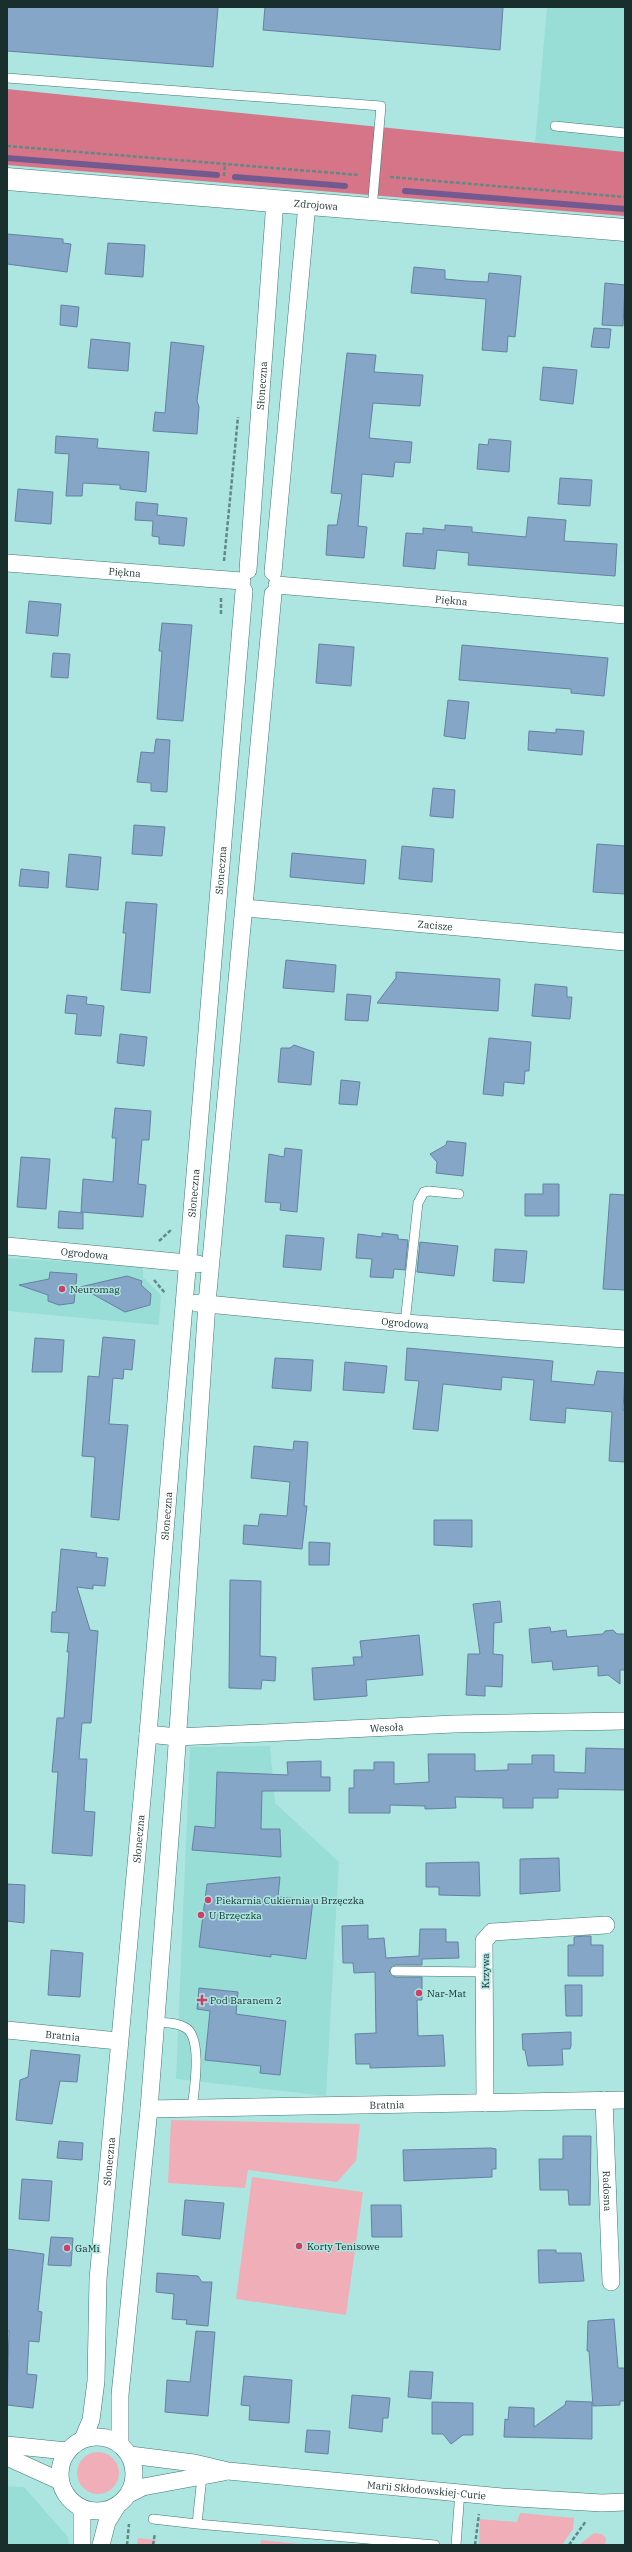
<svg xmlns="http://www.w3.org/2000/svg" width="632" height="2552" viewBox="0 0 632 2552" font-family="'IBM Plex Serif',serif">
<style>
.built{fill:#99ddd7}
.green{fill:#f0aeb8}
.forest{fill:#d67588}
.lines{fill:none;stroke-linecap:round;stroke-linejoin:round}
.stream{stroke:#725a90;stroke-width:6}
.building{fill:#86a6c7;stroke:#6382a1}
.lane-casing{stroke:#3f7772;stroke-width:10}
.street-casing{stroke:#3f7772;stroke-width:18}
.secondary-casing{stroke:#3f7772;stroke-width:23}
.path{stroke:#628986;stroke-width:2.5;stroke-dasharray:4 2;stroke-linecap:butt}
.lane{stroke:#fff;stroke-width:9}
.street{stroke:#fff;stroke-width:17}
.secondary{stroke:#fff;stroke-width:22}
.poi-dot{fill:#cd3f65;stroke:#ade6e1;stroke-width:1.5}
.labels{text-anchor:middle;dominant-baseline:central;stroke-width:3;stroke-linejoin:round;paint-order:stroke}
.street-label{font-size:10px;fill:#182f2d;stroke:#ade6e1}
.poi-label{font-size:10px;fill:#182f2d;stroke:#ade6e1;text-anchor:start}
</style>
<rect width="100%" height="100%" fill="#ade6e1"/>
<path class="built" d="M547,7H625V152L535,144Z
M7,1258L143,1266V1277L161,1295L159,1325L7,1311Z
M270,1746L275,1803L339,1862L326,2096L176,2079L190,1747Z
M7,2486L24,2487L68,2537L69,2545H7Z"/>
<path class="green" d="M171,2120L360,2124L356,2161L337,2182L248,2170L245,2188L168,2183Z
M252,2177L363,2192L346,2315L236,2299Z
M77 2473a21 21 0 1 1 42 0a21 21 0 1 1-42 0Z
M520,2513L574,2518L573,2529L562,2545H479L480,2519L517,2522Z
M594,2533L602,2534L606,2538L605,2545H579Z
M138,2538L156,2540L155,2545H137Z
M261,2540L310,2545H260Z"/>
<path class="forest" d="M7,89L625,152V216L7,165Z"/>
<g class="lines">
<path class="stream" d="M7,158L217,175
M235,177L345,186
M405,191L625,209"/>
</g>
<path class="building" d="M7,7H218L213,67L7,51Z
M265,7H503L500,50L263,30Z
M7,234L63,239V243L71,244L67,272L7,264Z
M108,243L145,245L143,277L105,274Z
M414,267L445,270V279L466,281L488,282L489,273L521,276L515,337L508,336L507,352L482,350L486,299L411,293Z
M605,283L625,285L623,326L602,325Z
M61,305L79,307L77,327L60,325Z
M594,328L611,329L609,348L591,347Z
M91,339L130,343L128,371L88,368Z
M171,342L204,346L197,401L199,407L197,434L153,431L155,412L165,413Z
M347,353L376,355L374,372L423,375L420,406L373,403L369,438L412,442L410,463L395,462L393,477L362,474L358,526L367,527L364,558L326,555L328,525H337L342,494L331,493Z
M543,367L577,370L573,404L540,400Z
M56,436L98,439L97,448L149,452L146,492L120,489V485L83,483L82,496H66L69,454L55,453Z
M489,439L511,441L509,472L477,469L479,444L488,445Z
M560,478L592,480L590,506L558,504Z
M18,489L53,492L51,524L15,521Z
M136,502L158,504L157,515L187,518L184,546L159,544V537L152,536L153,521L135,520Z
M528,517L566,520L564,541L617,544L615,576L468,565L469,553L437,550L435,569L403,566L406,533L423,534V528L445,530V525L472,527V532L526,537Z
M29,601L61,604L58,636L26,633Z
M162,623L192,625L183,721L157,719L162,651H159Z
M319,644L354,647L351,686L316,683Z
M462,645L608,658L604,696L571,693V689L459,680Z
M53,653L70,654L68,678L51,677Z
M448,700L469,702L465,739L444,736Z
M556,729L584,731L582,755L528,750L529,731L556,733Z
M156,739L170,740L167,792L151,791V783L137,782L141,752L154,753Z
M433,788L455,790L453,818L430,816Z
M134,825L165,827L162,856L132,854Z
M597,844L625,846V894L593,892Z
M402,846L434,849L432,882L399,879Z
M292,853L366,860L364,884L290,877Z
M69,854L101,857L98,890L66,887Z
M21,869L49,872L48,888L19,886Z
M126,902L157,904L150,993L121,990L126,933H123Z
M286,960L336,965L334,992L283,988Z
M396,972L500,979L498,1011L377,1003L396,978Z
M535,984L567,987V997H572L570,1019L532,1016Z
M347,994L371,996L368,1021L345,1020Z
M67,995L87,997L86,1004L104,1006L101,1036L75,1034L77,1014L65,1013Z
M120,1034L147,1037L144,1066L117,1063Z
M489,1038L531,1042L529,1071H525L524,1084L504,1082L503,1096L483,1094Z
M294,1045L314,1052L311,1085L278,1082L281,1048H290Z
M341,1080L360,1082L357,1105L339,1104Z
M115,1108L151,1111L149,1140H142L138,1184L146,1185L143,1217L81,1212L83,1179L113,1182L116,1138H112Z
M447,1141L466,1143L463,1176L436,1173L437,1162L430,1154L446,1145Z
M285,1148L302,1150L297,1212L280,1210L281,1203L265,1202L269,1154L284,1157Z
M21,1157L50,1159L46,1209L17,1207Z
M543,1184H559V1216H525V1194H543Z
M610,1194L625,1195V1290L603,1289Z
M59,1211L83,1213V1229L58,1228Z
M382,1233L398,1235V1239L408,1240L405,1270L394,1269L393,1278L370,1277L372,1259L356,1258L358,1234L382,1237Z
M286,1235L324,1238L321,1270L283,1267Z
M420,1242L458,1246L454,1276L417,1272Z
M495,1249L527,1251L524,1283L493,1281Z
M50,1272L77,1274L74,1303L59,1305L48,1301V1295L19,1285L49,1279Z
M127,1276L142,1281L141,1285L151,1294L150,1305L125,1312L80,1287Z
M103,1337L135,1340L132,1370L124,1369L123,1379L113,1378L109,1424L128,1425L119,1520L91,1517L95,1457L82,1456L88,1376L99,1377Z
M35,1338L64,1340L62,1372H32Z
M407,1348L553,1361L551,1381L594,1385L597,1371L625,1373L623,1410H625V1462L609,1461L612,1412L566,1408L565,1423L530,1420L534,1380L502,1377L501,1390L443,1384L438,1431L413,1429L419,1381L405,1380Z
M275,1358L313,1360L311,1391L272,1388Z
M345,1362L387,1366L384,1393L343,1390Z
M294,1441L308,1442L304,1506H307L302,1549L243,1544L244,1525L258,1526L260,1514L287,1516L290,1482L251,1478L254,1446L293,1450Z
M434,1520H472V1547L434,1545Z
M309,1542L330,1543L329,1565H309Z
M61,1549L97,1553L96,1557L108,1558L105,1586L93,1585V1589L77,1587L90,1630L98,1631L91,1723H82L79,1759H87L84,1811L95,1812L92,1856L52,1853L58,1772H52L57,1718H64L69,1652H67L69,1633L51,1632L52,1612H56Z
M230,1580L261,1581L260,1656L276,1657L275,1681L262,1680L261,1689L229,1688Z
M500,1601L502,1622L494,1623L493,1654L503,1655L502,1687L485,1686V1696L466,1695L468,1654H480L473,1604Z
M550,1627L551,1632L566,1630L567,1637L603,1634L605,1631L613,1630L617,1634H625V1670H620V1684L608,1675L598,1676V1666L553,1670L552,1661L532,1663L529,1629Z
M419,1635L423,1675L366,1680L367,1696L314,1700L312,1668L354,1665L353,1657H362L360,1641Z
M586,1748L625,1749V1790L558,1789V1798H533V1808H503V1798L455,1797L456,1808L425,1809V1806L390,1805V1813H349V1788H354V1770H374V1762H394V1784L429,1782L428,1754H475V1771L508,1770V1764H532V1755H554V1772L585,1773Z
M321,1761V1777H330V1791H262L261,1829H280L281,1857L192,1850L195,1826L215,1828L217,1772L288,1775L287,1762Z
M559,1858L560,1891L520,1894V1859Z
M479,1862L480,1896L439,1895V1887H426V1863Z
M280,1877L278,1897L313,1900L306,1959L271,1954V1957L199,1947L207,1884Z
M7,1884L25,1885L24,1923L7,1921Z
M368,1925V1939L384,1938L386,1958L419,1956L420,1929H446V1942H458L459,1958L422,1959V1965H395L389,1971L395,1977H422V2000H417L418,2036L443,2035L445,2066L370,2068V2064H356L355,2034L376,2033L375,1972L354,1973L353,1963H343L342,1926Z
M584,1936H591V1945H603V1976H568V1945H574V1937Z
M51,1950L83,1953L80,1997L48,1995Z
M565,1985H582V2016H566Z
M199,1988L238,1992L236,2014L286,2021L280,2075L260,2073L261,2066L205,2060L210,2011L197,2009Z
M571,2032V2046L570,2049H562L563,2065L528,2066L525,2050H523L522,2034Z
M31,2050L80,2055L77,2082L60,2081L52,2124L16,2120L20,2080L28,2077Z
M563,2136H591L590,2205H569L568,2190H540L539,2159H563Z
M59,2141L83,2143L82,2160L57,2158Z
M491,2148L496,2149V2169H492V2177L404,2181L403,2150Z
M22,2179L52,2181L49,2221L19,2219Z
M185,2200L224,2203L220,2239L182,2235Z
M371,2205H401L402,2237H372Z
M51,2237L73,2238L71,2266L48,2265Z
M7,2249L44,2254L38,2311L42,2312L39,2342L29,2341L27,2374L37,2375L33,2408L7,2405L9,2331H7Z
M538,2250H556V2253H581L584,2281L539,2283Z
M157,2273L198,2276L202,2282H212L208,2326L186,2324L187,2320L172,2319L174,2294L156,2292Z
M614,2319L618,2368H625V2401H620V2405L593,2406L589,2351H587L588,2321Z
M196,2331L215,2332L208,2416L165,2412L167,2380L190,2382Z
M410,2371L433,2372L431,2399L408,2397Z
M244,2376L292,2380L289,2423L249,2420L250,2406L241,2405Z
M352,2395L390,2398L388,2418H383L382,2432L349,2428Z
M566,2401L592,2402V2439L504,2437L505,2419L508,2420L509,2407L534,2408V2427L565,2405Z
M432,2402L473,2403V2435H463L451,2444L443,2434H432Z
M307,2430L330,2431L328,2454L305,2452Z"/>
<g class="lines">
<defs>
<path id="lane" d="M7,78L381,106L372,209
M555,126L625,133
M405,1323L418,1203L424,1192L429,1191L459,1194
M395,1971L485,1972
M155,2022C165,2023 177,2022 186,2028C203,2039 194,2091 192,2109
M153,2519L197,2524L202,2476
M197,2524L435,2545
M456,2545L460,2491"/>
<g id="street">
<path id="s1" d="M7,563L242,581"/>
<path id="s2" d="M248,570L275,201"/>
<path d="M273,572L307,204"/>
<path id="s3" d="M277,585L625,615"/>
<path id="s4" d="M245,908L625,942"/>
<path id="s5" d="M7,1246L198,1264"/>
<path id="s6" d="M197,1303L405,1323L625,1339"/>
<path id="s7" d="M148,1734L177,1737L454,1724L625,1721"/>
<path id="s8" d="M7,2030L118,2041"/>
<path id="s9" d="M604,2100L611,2282"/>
<path d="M485,2103L484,1941L492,1932L606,1925"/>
<path id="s10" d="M149,2109L625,2100"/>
<circle cx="97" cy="2474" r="37"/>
<path id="s11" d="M83,2439L91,2420L96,2381L98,2279L148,1734L244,591"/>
<path d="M120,2444V2395L149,2109L175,1774L207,1303L273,594"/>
<path d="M7,2445L67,2451"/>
<path id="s12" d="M130,2455L194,2463L228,2471L502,2497L602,2503L625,2502"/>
<path d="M7,2457L60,2481"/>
<path d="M129,2494L143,2487L224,2472"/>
<path d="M82,2508V2545"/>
<path d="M101,2545L107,2522L117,2506"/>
</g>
<g id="secondary">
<path id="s13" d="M7,179L625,230"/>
</g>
</defs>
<use href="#lane" class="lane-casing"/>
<use href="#street" class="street-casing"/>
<use href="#secondary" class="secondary-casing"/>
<path class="path" d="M7,146L359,175
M224,176L225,164
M390,177L625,197
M224,561L238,417
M221,598V615
M159,1241L171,1230
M154,1280L165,1293
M127,2545L129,2524
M153,2545L155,2533
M475,2545L479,2514
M569,2545L586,2521"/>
<use href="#lane" class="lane"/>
<use href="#street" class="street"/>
<use href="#secondary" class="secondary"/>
</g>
<g class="poi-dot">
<circle cx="62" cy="1289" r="4"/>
<circle cx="208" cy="1900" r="4"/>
<circle cx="201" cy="1915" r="4"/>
<circle cx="419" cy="1993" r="4"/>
<path d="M200 1994h4v4h4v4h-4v4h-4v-4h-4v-4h4z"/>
<circle cx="299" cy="2246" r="4"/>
<circle cx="67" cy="2248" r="4"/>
</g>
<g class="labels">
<g class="street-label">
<text stroke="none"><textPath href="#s13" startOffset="310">Zdrojowa</textPath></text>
<text stroke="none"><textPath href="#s2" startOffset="185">Słoneczna</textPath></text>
<text stroke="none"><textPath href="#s1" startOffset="118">Piękna</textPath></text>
<text stroke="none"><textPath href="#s3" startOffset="175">Piękna</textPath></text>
<text stroke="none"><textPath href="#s11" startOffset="1576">Słoneczna</textPath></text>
<text stroke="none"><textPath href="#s4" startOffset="191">Zacisze</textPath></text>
<text stroke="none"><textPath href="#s11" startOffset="1252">Słoneczna</textPath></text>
<text stroke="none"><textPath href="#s5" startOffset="78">Ogrodowa</textPath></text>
<text stroke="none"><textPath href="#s6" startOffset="209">Ogrodowa</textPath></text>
<text stroke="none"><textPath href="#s11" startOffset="928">Słoneczna</textPath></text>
<text stroke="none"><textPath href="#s7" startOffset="239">Wesoła</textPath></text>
<text stroke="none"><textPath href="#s11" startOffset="604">Słoneczna</textPath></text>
<text transform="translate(485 1971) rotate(-90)">Krzywa</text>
<text stroke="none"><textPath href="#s8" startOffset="56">Bratnia</textPath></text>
<text stroke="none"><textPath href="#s10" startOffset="238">Bratnia</textPath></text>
<text stroke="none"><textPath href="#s11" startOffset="280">Słoneczna</textPath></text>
<text stroke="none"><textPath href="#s9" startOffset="91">Radosna</textPath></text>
<text stroke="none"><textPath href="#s12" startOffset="299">Marii Skłodowskiej-Curie</textPath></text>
</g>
<g class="poi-label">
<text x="70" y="1289">Neuromag</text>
<text x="216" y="1900">Piekarnia Cukiernia u Brzęczka</text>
<text x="209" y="1915">U Brzęczka</text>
<text x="427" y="1993">Nar-Mat</text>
<text x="210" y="2000">Pod Baranem 2</text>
<text x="307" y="2246">Korty Tenisowe</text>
<text x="75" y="2248">GaMi</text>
</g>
</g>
<rect width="632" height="2552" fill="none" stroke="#182f2d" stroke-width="16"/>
</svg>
